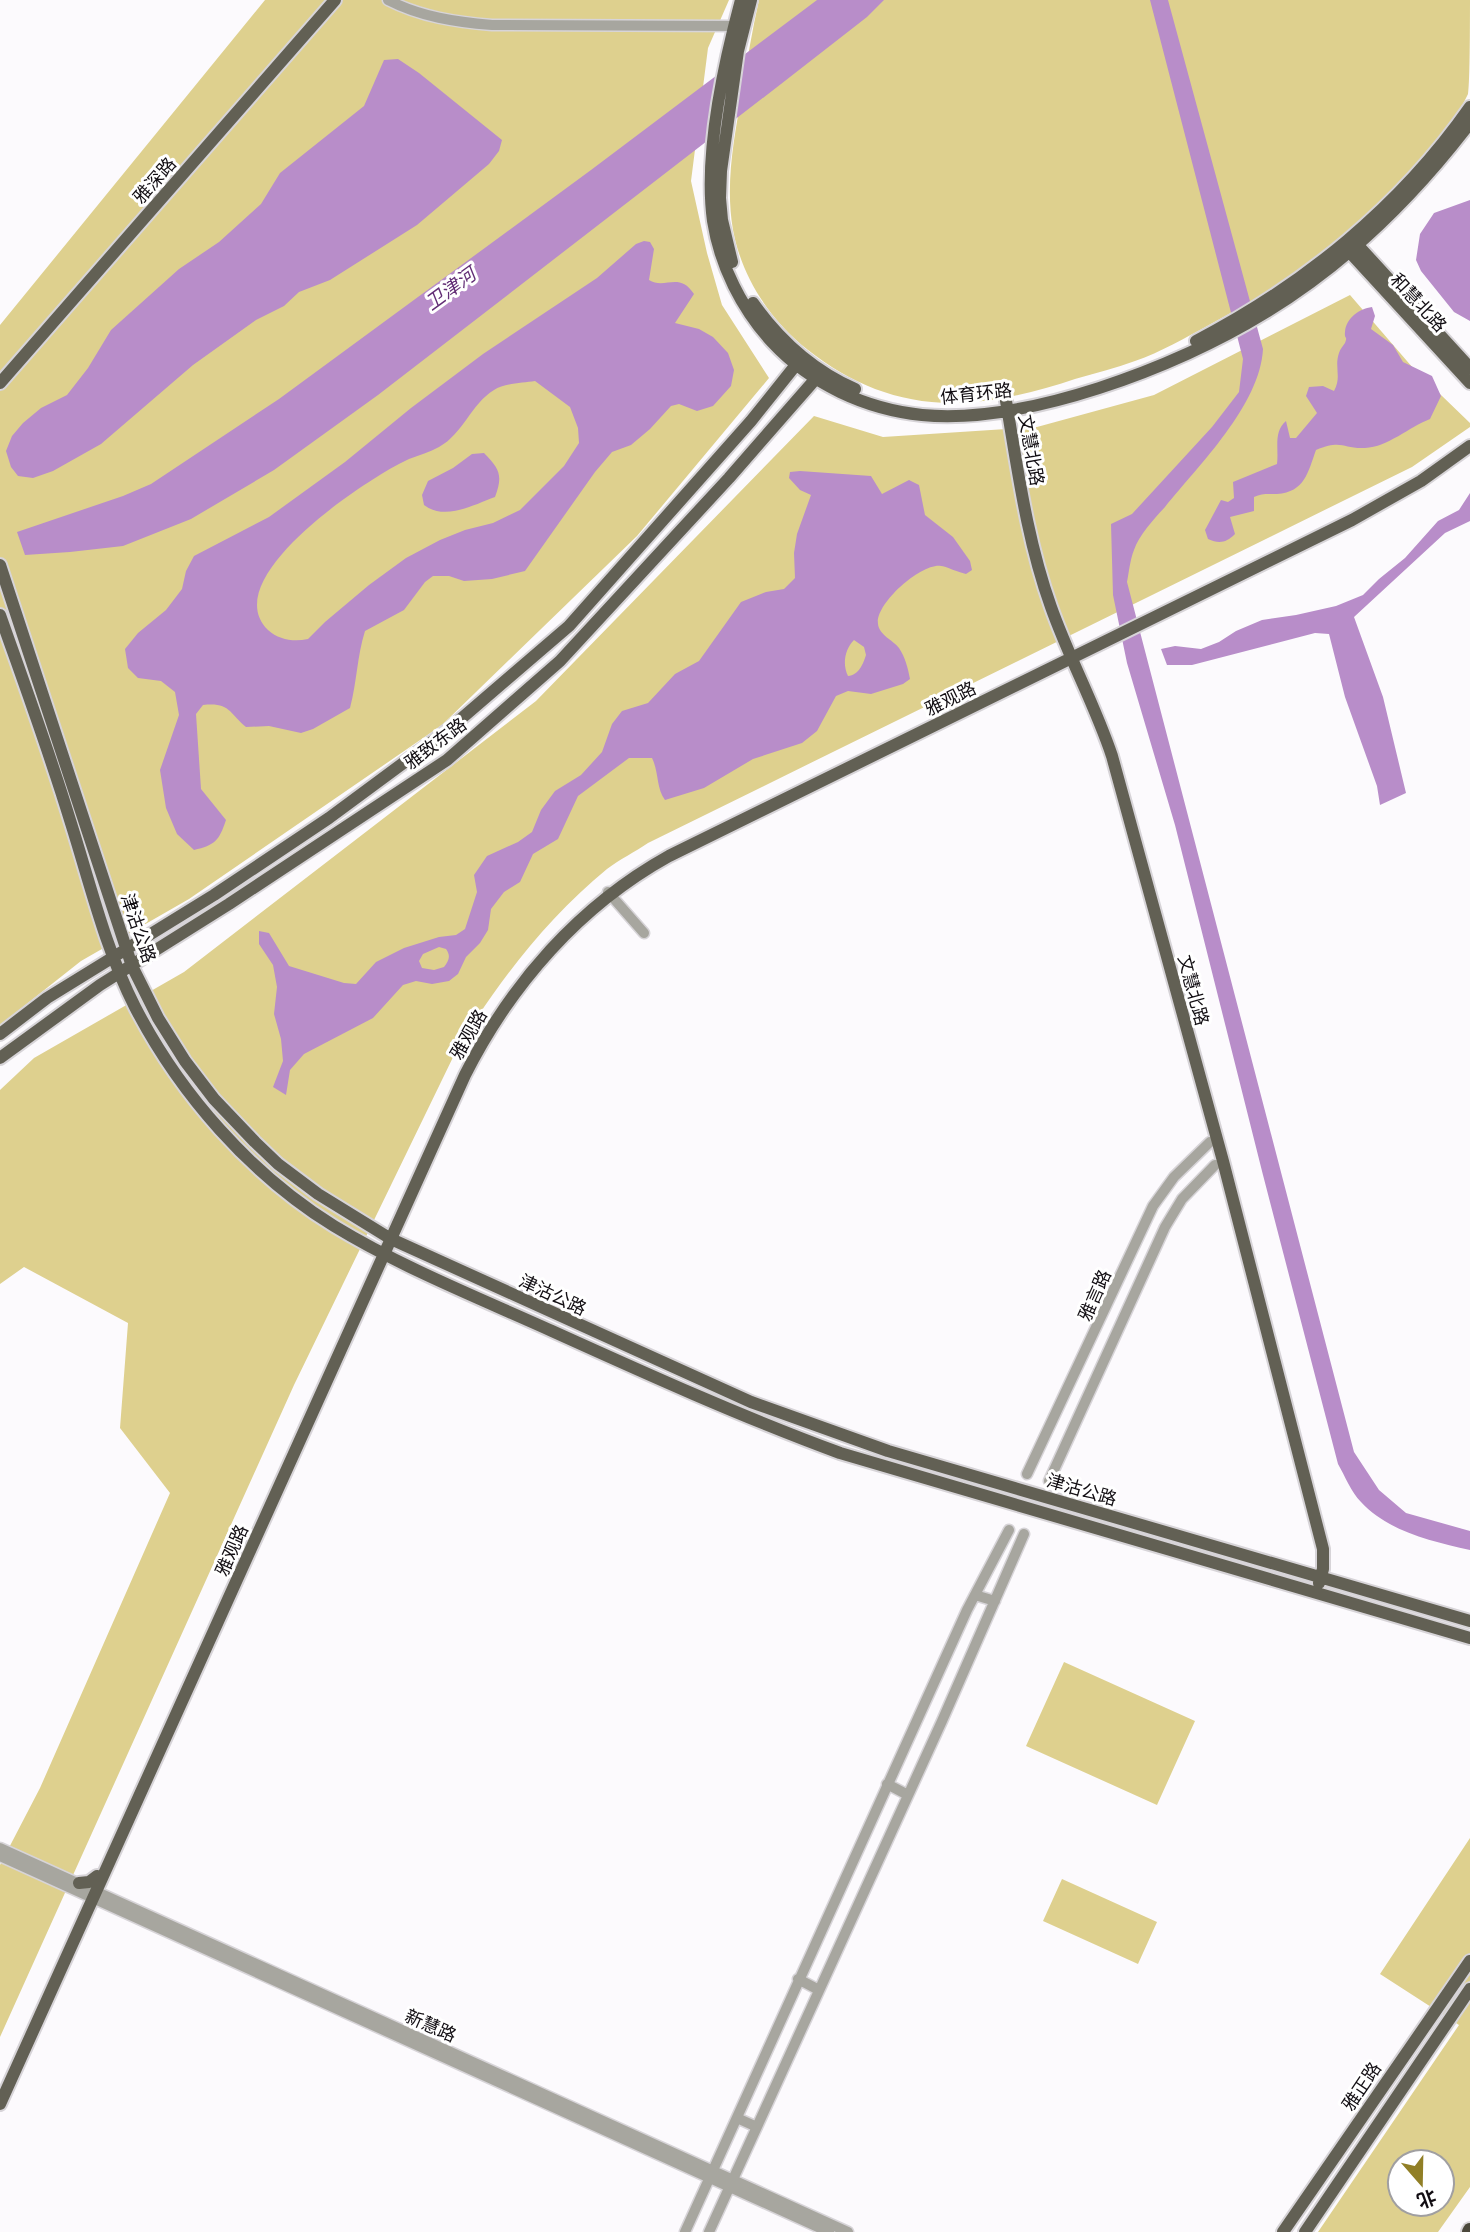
<svg xmlns="http://www.w3.org/2000/svg" width="1470" height="2232" viewBox="0 0 1470 2232" font-family="Lato,'Noto Sans SC',sans-serif">
<style>
.green{fill:#ded08e;fill-rule:evenodd}
.water{fill:#b88dc9;fill-rule:evenodd}
.lines{fill:none;stroke-linecap:round;stroke-linejoin:round}
.minor-casing{stroke:#d7d4d8;stroke-width:13}
.major-casing{stroke:#d7d4d8;stroke-width:16}
.highway-casing{stroke:#d7d4d8;stroke-width:18}
.minor{stroke:#a7a69f;stroke-width:10}
.major{stroke:#626054;stroke-width:12}
.highway{stroke:#4b483b;stroke-width:14}
.labels{text-anchor:middle;dominant-baseline:central;stroke-width:6;stroke-linejoin:round;paint-order:stroke}
.street-label{font-size:18px;fill:#120e13;stroke:#fff}
.water-label{font-size:19px;font-style:italic;fill:#632e76;stroke:#fff}
</style>
<rect width="100%" height="100%" fill="#fcfafd"/>
<path class="green" d="M265,0H729L708,48L691,181L707,253L722,305L769,378L637,536L442,725L189,899L81,961L0,1025V325Z
M759,0H1470C1470,17 1470,83 1468,94C1459,114 1442,133 1428,150C1366,227 1295,279 1209,325C1185,338 1161,352 1135,361C1116,368 1095,373 1075,379C1036,392 993,403 952,403C897,403 850,383 808,350C770,320 742,278 733,230C725,184 734,138 742,93C747,61 752,31 759,0Z
M1350,295L1413,368L1470,423V427L1412,467L648,843C635,852 620,859 607,869C546,919 498,982 457,1049L294,1385L0,2037V1865L40,1788L170,1493L120,1428L128,1323L24,1267L0,1284V1090L34,1058L184,972L536,701L814,416L883,437L1037,427L1154,395Z
M1064,1662L1195,1721L1157,1805L1026,1746Z
M1470,1838V2187L1438,2232H1318L1459,2025L1380,1974ZM1400,2162H1442V2204H1400Z
M1062,1879L1157,1922L1138,1964L1043,1921Z"/>
<path class="water" d="M817,0H884L867,17L781,84L378,395L274,470L191,519L123,546L70,552L25,555L17,532L123,496L151,484L279,399L591,170Z
M1150,0H1168L1263,349C1260,405 1199,465 1165,507C1154,519 1139,535 1134,550C1130,560 1129,572 1127,582L1354,1452L1379,1490L1406,1513L1470,1531V1550C1431,1541 1389,1532 1361,1502C1351,1492 1345,1476 1338,1464L1263,1175L1175,825L1127,663L1113,595L1111,524L1132,514L1212,427L1239,392L1243,359Z
M398,59L419,73L502,140L499,151L489,164L417,225L330,280L299,292L284,306L256,320L193,365L101,444L53,471L33,478L18,476L11,467L6,451L12,436L23,423L41,408L67,395L88,368L111,330L179,269L219,242L261,204L280,173L364,106L384,60Z
M1470,200V321L1454,312L1421,271L1416,260L1420,234L1434,213Z
M644,241L650,242L654,249L649,280C665,290 679,271 694,294L675,323L699,329L713,337L728,353L734,370L731,386L713,406L697,411L679,404L671,406L650,429L631,445L612,452L595,472L525,571L492,579L464,581L449,576H433L425,582L404,610L365,631C357,656 357,682 350,708L313,729L301,733L269,726L246,727C229,713 230,702 203,705L196,714L201,789L226,820C219,841 215,845 194,850L177,834L166,808L160,770L179,715L175,692L161,681L138,678L128,668L125,649L138,633L166,610L182,589L186,571L194,556L269,517L345,462L411,408L483,354L597,278L636,244ZM535,381L570,407L578,428L579,443L564,466L520,510L493,523L465,530L440,540L406,558L369,585L325,622L308,639C294,642 279,640 268,630C221,584 338,501 372,480C384,472 396,465 409,459C419,455 430,452 439,447C463,434 471,404 494,390C504,383 523,383 535,381Z
M1372,307L1375,316L1371,329L1393,345L1403,362L1432,376L1441,396L1430,419C1409,427 1388,447 1365,448C1342,449 1343,439 1316,450C1308,472 1305,492 1277,494C1269,494 1262,493 1254,497V511L1230,517L1235,534C1226,543 1219,544 1208,539L1205,530L1221,500L1228,502L1234,498L1233,482L1277,464C1279,449 1273,432 1286,421L1290,438H1296L1317,413L1306,396L1309,387L1323,386L1334,391C1342,377 1334,367 1339,353C1340,349 1343,346 1345,343C1348,335 1344,340 1345,332C1346,318 1359,309 1372,307Z
M484,453C500,469 503,476 495,497C473,505 445,521 424,505L422,495L428,481L453,468L472,454Z
M800,471L871,476L882,494L909,480L919,485L925,515L953,537L970,561L972,570L966,574C960,573 945,566 941,566C921,563 875,604 878,624C879,635 893,640 899,648C905,657 908,668 910,679L903,684L871,694L848,691L836,696L817,731L802,743L753,759L704,788L665,800C656,788 659,772 652,758H629L578,796L558,839L533,854L520,882L504,892L491,909L488,930L480,943L466,957L458,974L449,981L432,984L416,981L403,985L373,1018L304,1054L290,1070L286,1095L273,1087L283,1061L281,1039L274,1014L277,987L273,965L259,944V931L269,933L289,966L344,983L356,984L376,962L404,948L439,937L456,935L465,929L477,892L474,875L487,856L518,842L532,832L541,810L555,791L581,775L602,752L612,724L622,711L648,703L675,674L699,661L741,602L766,592L784,589L795,578L794,553L797,534L811,495L800,490L789,478L790,472ZM854,640L864,647L866,655C863,664 859,675 848,676C842,664 845,649 854,640ZM439,947L446,949C451,956 449,960 444,967L434,970L422,968L419,961L423,954Z
M1470,493V521L1445,533L1354,617L1383,697L1406,793L1380,805L1377,786L1345,697L1329,634L1315,633L1192,665H1167L1161,649L1175,646L1201,649L1219,642L1236,631L1262,620L1296,615L1336,606L1363,595L1379,579L1405,558L1438,521L1459,510Z"/>
<g class="lines">
<defs>
<path id="minor" d="M388,0C421,17 456,22 492,25L741,26
M608,892L644,933
M1027,1474L1153,1206L1174,1177L1210,1142
M1049,1481L1165,1227L1182,1199L1215,1165
M975,1595L995,1601
M887,1784L908,1795
M0,1848L848,2232
M0,1856L829,2232
M798,1979L819,1990
M737,2118L757,2127
M685,2232L967,1610L1009,1530
M709,2232L942,1721L1024,1534"/>
<path id="major" d="M741,0C724,63 704,156 713,221C720,266 742,309 772,342C811,384 865,409 922,415C1025,425 1177,367 1263,314C1346,264 1412,199 1470,123
M1354,241L1470,368
M1345,247L1470,383
M732,262L722,220L720,198L721,171L738,51L751,0
M753,303C780,341 812,370 855,389
M1196,341C1304,285 1400,207 1470,107
M0,383L335,0
M1006,401C1018,471 1027,540 1051,607C1069,658 1095,705 1112,756L1223,1161L1323,1549V1569L1319,1583
M0,565L132,966L158,1018L185,1061L214,1099L255,1142L278,1164L318,1194L391,1239L751,1402L888,1451L1470,1621
M0,615C24,683 49,751 70,820C90,883 105,948 135,1007C180,1094 250,1174 334,1226C403,1268 479,1298 552,1331C647,1374 742,1417 840,1453L1470,1638
M0,1034L47,998L214,895L329,818L448,730L569,626L751,421L799,361
M0,1058L100,985L229,904L447,760L560,661L729,478L819,375
M79,1883L89,1882L97,1876
M0,2104L465,1075C511,984 579,906 669,856L1352,520L1421,481L1470,446
M1283,2232L1470,1961
M1305,2232L1470,1989"/>
<path id="highway" d="M1469,2232L1470,2230"/>
</defs>
<use href="#minor" class="minor-casing"/>
<use href="#major" class="major-casing"/>
<use href="#highway" class="highway-casing"/>
<use href="#minor" class="minor"/>
<use href="#major" class="major"/>
<use href="#highway" class="highway"/>
</g>
<g class="labels">
<g class="street-label">
<text transform="translate(154 180) rotate(-49)">雅深路</text>
<text transform="translate(1419 302) rotate(47)">和慧北路</text>
<text transform="translate(976 393) rotate(-6)">体育环路</text>
<text transform="translate(1032 450) rotate(80)">文慧北路</text>
<text transform="translate(950 698) rotate(-26)">雅观路</text>
<text transform="translate(435 743) rotate(-37)">雅致东路</text>
<text transform="translate(139 928) rotate(71)">津沽公路</text>
<text transform="translate(1194 990) rotate(75)">文慧北路</text>
<text transform="translate(468 1034) rotate(-60)">雅观路</text>
<text transform="translate(553 1294) rotate(25)">津沽公路</text>
<text transform="translate(1094 1295) rotate(-66)">雅言路</text>
<text transform="translate(1082 1489) rotate(16)">津沽公路</text>
<text transform="translate(231 1550) rotate(-66)">雅观路</text>
<text transform="translate(431 2025) rotate(24)">新慧路</text>
<text transform="translate(1361 2086) rotate(-56)">雅正路</text>
</g>
<g class="water-label">
<text transform="translate(450 288) rotate(-36)">卫津河</text>
</g>
</g>
<g transform="translate(1421 2183) rotate(160)"><circle r="33" fill="#ffffff" stroke="#a09fa1" stroke-width="2"/>
<path d="M0-5L12 26L0 18L-12 26Z" fill="#917f26"/>
<text y="-10" font-size="19" font-weight="bold" text-anchor="middle" fill="#120e13">北</text>
</g>
</svg>
